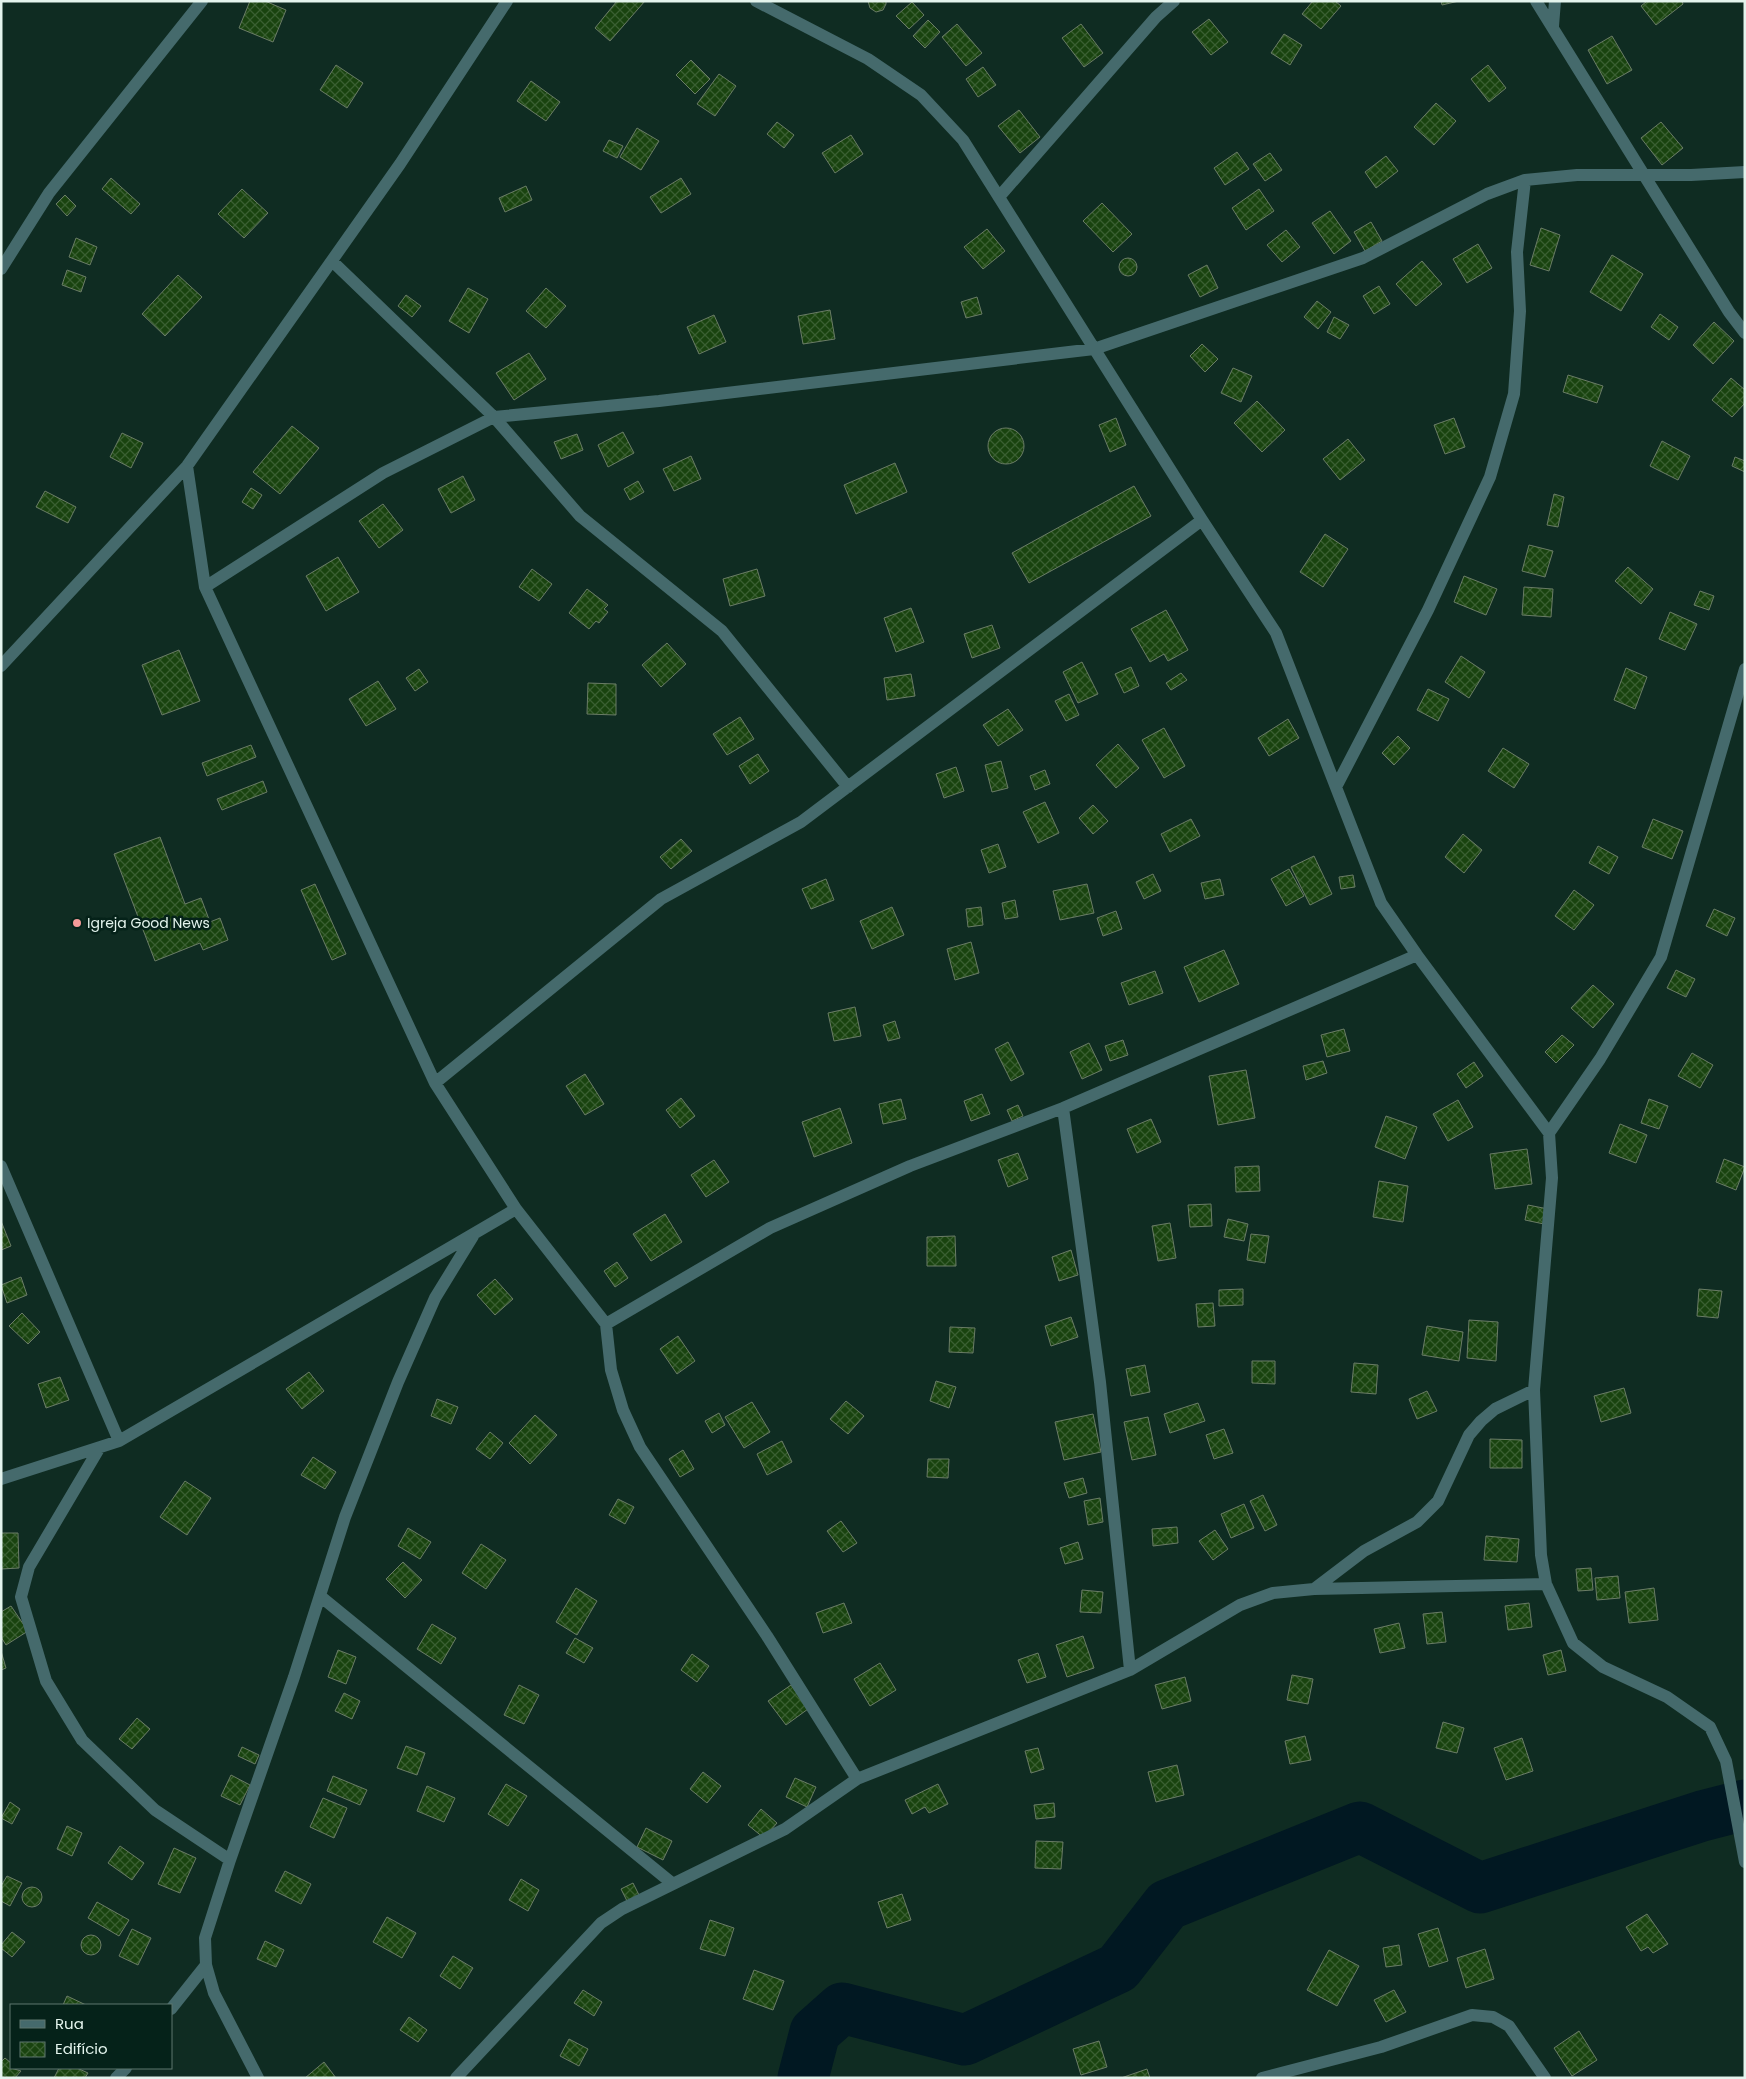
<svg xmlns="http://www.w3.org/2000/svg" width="1746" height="2079" viewBox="0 0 1746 2079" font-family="Poppins,sans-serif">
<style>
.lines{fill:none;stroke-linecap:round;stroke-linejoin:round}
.river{stroke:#011822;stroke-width:51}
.building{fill:url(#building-cross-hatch);stroke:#6a7c66}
.street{stroke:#456a6c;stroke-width:12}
.poi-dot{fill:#f59b99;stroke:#052219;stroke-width:2}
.labels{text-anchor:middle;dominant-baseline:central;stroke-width:5;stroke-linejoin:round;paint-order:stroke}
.poi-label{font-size:14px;fill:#e4f4ed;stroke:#052219;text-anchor:start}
</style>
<defs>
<pattern id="building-cross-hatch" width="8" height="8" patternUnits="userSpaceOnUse" patternTransform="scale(1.25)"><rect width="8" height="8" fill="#19430f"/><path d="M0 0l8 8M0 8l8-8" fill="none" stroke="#3a5f32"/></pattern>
</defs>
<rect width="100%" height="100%" fill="#0f2c22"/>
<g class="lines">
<path class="river" d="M803,2078L815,2032L842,2008L965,2040L1118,1968L1167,1905L1360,1827L1480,1888L1702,1816L1745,1805"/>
</g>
<path class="building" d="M250,1H265L286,10L273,42L239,28Z
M617,1H645L610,41L595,28Z
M868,1H886V4L883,10L876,12L870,8Z
M1313,1H1335L1341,6L1321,29L1302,14Z
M1441,1H1459L1442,5Z
M1647,1H1682L1683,4L1656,25L1641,6Z
M912,2L924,15L909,29L896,16Z
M1209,19L1228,42L1211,55L1192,32Z
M928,20L940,32L925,48L913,36Z
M957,24L982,53L966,66L942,37Z
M1081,24L1103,53L1084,67L1062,38Z
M1284,34L1302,45L1290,65L1271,53Z
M1612,36L1632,70L1607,84L1588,50Z
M691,60L710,79L695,94L676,75Z
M336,65L363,83L347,108L320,90Z
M1488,65L1506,88L1489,102L1471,79Z
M983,67L996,85L978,97L966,79Z
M719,74L736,86L715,116L697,104Z
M531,81L560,102L546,121L517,101Z
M1436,103L1456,121L1434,145L1414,127Z
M1019,110L1040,137L1020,153L998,126Z
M777,122L794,135L784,148L767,134Z
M1661,122L1683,148L1662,165L1641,138Z
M637,128L659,141L641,170L620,157Z
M851,135L863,154L835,173L822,153Z
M609,140L623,146L617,158L603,151Z
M1237,152L1249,169L1225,185L1214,168Z
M1270,153L1282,170L1265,181L1253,164Z
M1386,156L1398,171L1376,188L1365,172Z
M111,178L140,204L131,214L102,189Z
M681,178L691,194L661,213L650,197Z
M526,186L532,200L505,212L499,198Z
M242,189L268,213L244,238L218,214Z
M1259,189L1274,211L1246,230L1232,208Z
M65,195L76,206L67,216L56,204Z
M1102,203L1132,234L1113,252L1083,221Z
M1330,211L1351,241L1334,254L1312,223Z
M1371,222L1382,241L1365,251L1354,232Z
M1541,228L1560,235L1549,271L1530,265Z
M987,229L1005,251L983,269L964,247Z
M1286,230L1300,247L1282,262L1267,245Z
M76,238L97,247L90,265L69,257Z
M1478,244L1492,268L1467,283L1453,259Z
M1612,255L1643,274L1621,311L1590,292Z
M1119 267a9 9 0 1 1 18 0a9 9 0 1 1-18 0Z
M1422,261L1442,284L1416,306L1396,284Z
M1207,265L1218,288L1200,297L1188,275Z
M67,270L86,277L81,292L62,285Z
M178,275L202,297L165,336L142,314Z
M1379,286L1390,304L1374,314L1363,296Z
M468,288L488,299L469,333L449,321Z
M546,288L566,306L546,328L526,311Z
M406,295L421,306L412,317L398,306Z
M977,297L982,314L966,318L961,302Z
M1317,301L1331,312L1318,329L1304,317Z
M830,310L835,339L803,344L798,316Z
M1660,314L1678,327L1669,340L1651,327Z
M714,315L726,342L699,354L687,327Z
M1334,317L1349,325L1340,339L1327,332Z
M1714,322L1734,341L1713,364L1693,345Z
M1202,344L1218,359L1205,372L1190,356Z
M529,353L546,379L514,400L496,373Z
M1233,368L1252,376L1241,402L1221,393Z
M1568,375L1603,386L1597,403L1563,392Z
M1731,378L1745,390V403L1732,417L1712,400Z
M1257,401L1285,430L1262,452L1234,423Z
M1116,418L1126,445L1110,452L1099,425Z
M1454,418L1465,447L1445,454L1434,425Z
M292,426L319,448L280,494L253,472Z
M988 446a18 18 0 1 1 36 0a18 18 0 1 1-36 0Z
M623,432L634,453L608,467L598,445Z
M122,433L143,443L131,468L110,457Z
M577,434L583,450L561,459L554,442Z
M1348,439L1365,460L1340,480L1323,459Z
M1662,441L1690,456L1678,480L1650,466Z
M691,456L701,479L674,491L663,469Z
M1735,457L1745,461V472L1732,466Z
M895,463L907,492L856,514L844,485Z
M463,476L475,500L451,513L438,489Z
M638,481L644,492L630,500L624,489Z
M1134,486L1151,516L1029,583L1012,553Z
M251,488L262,495L253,509L242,502Z
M45,491L76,507L68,523L36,507Z
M1554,494L1564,497L1558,527L1547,525Z
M383,504L403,530L379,548L359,521Z
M1325,534L1348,549L1323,587L1300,572Z
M1529,545L1553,551L1545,577L1522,571Z
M338,557L359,592L326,611L306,576Z
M1628,567L1653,589L1641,604L1615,581Z
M532,569L552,584L539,601L519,587Z
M757,569L765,596L730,606L723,579Z
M1464,576L1497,589L1486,615L1454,602Z
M1524,587L1553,589L1551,617L1522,615Z
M587,589L608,605L604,609L608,612L599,623L596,621L589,629L569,613Z
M1700,591L1714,596L1709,610L1694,605Z
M911,608L924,642L896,652L884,618Z
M1166,610L1188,650L1168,661L1164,654L1150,662L1131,629Z
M1670,612L1697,624L1685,650L1659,639Z
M992,625L1000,648L972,658L964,634Z
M667,643L686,664L661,687L642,665Z
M179,650L200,701L162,715L142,665Z
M1461,656L1485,672L1469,698L1445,682Z
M1082,662L1098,694L1078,703L1063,672Z
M1131,667L1139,686L1124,693L1115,674Z
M1626,668L1647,677L1635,709L1614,700Z
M419,669L428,682L415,691L406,678Z
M1181,673L1187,680L1171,690L1166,683Z
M911,674L915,696L887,700L884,678Z
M378,681L396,709L366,726L349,699Z
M588,683L616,684V715L587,714Z
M1428,689L1449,699L1438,721L1417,710Z
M1069,694L1079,715L1066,721L1055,701Z
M1008,709L1023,730L998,746L983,725Z
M740,717L754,739L727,755L713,734Z
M1288,719L1299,738L1269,756L1258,738Z
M1164,728L1185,766L1164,778L1142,740Z
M1398,736L1410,748L1394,765L1382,753Z
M1118,744L1139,768L1116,788L1096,765Z
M251,745L256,757L207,776L202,763Z
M1503,748L1529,764L1514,788L1488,771Z
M758,754L769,771L750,784L739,766Z
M1001,761L1008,788L992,792L985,765Z
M956,767L964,791L944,798L936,774Z
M1045,770L1050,784L1035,790L1030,776Z
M263,781L267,792L222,810L217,799Z
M1045,802L1059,833L1038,843L1023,812Z
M1093,805L1108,821L1093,834L1079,818Z
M1191,819L1200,836L1170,852L1161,834Z
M1653,819L1683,831L1672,859L1642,847Z
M1463,834L1482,850L1464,873L1445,857Z
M160,837L185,904L201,898L210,922L220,918L228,940L203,950L200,943L155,961L114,854Z
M681,839L692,851L671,869L660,857Z
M998,844L1006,867L989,873L981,850Z
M1598,846L1618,857L1609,874L1589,863Z
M1314,856L1332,894L1310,905L1291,867Z
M1289,869L1304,896L1286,906L1271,879Z
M1153,874L1161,891L1144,899L1136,882Z
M1353,875L1355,887L1341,889L1339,877Z
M826,879L834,900L811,909L802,889Z
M1220,879L1224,895L1205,899L1201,883Z
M315,884L346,954L332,960L301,890Z
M1087,884L1094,913L1060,920L1053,891Z
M1574,890L1594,905L1574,930L1555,916Z
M1015,900L1018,917L1005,919L1002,903Z
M892,907L904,935L872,949L860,921Z
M981,907L983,925L968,927L966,909Z
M1714,909L1735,918L1727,936L1706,926Z
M1116,911L1122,929L1103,936L1097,918Z
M971,942L979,973L955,980L947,949Z
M1224,950L1239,984L1199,1002L1184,967Z
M1676,970L1695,979L1686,997L1667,988Z
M1155,971L1163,993L1129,1005L1121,983Z
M1593,985L1614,1004L1593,1028L1571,1008Z
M855,1007L861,1036L834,1041L828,1013Z
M895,1021L900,1038L888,1041L883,1025Z
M1344,1029L1350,1051L1327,1057L1321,1035Z
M1562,1035L1574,1045L1556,1063L1545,1052Z
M1123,1040L1128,1055L1110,1061L1105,1046Z
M1008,1042L1024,1074L1011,1081L995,1049Z
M1089,1043L1102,1070L1082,1079L1070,1052Z
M1692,1053L1713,1065L1700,1088L1678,1076Z
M1323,1061L1327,1073L1306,1080L1303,1066Z
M1474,1062L1483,1076L1466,1088L1457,1074Z
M1246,1070L1255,1118L1218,1125L1209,1076Z
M585,1074L604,1104L585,1115L566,1086Z
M982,1094L990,1114L971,1121L964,1101Z
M681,1098L695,1116L680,1128L666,1110Z
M901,1099L906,1119L883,1124L879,1104Z
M1649,1099L1668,1106L1659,1129L1641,1123Z
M1458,1100L1473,1127L1448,1141L1433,1114Z
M1018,1105L1023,1116L1012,1121L1007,1110Z
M840,1108L852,1143L814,1157L802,1122Z
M1386,1116L1417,1127L1405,1159L1375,1147Z
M1151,1119L1161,1142L1137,1153L1127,1129Z
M1620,1124L1647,1135L1636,1163L1609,1153Z
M1527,1149L1532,1184L1495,1189L1490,1154Z
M1018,1153L1028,1179L1008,1187L998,1160Z
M1724,1159L1745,1167L1736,1190L1716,1182Z
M714,1160L729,1182L706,1197L691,1175Z
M1259,1166L1260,1191L1236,1192L1235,1167Z
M1379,1181L1408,1186L1403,1222L1373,1217Z
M1211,1204L1212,1226L1190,1227L1188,1205Z
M1528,1205L1548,1209L1544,1224L1525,1220Z
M665,1214L682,1242L651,1261L633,1234Z
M1228,1219L1248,1224L1244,1241L1224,1237Z
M1,1221L11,1246L1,1250Z
M1170,1223L1176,1258L1158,1261L1152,1226Z
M1251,1234L1269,1236L1265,1263L1247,1260Z
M955,1236L956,1266H927V1237Z
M1071,1250L1078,1275L1059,1281L1052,1257Z
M617,1262L628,1278L615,1287L604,1271Z
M21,1277L27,1295L7,1303L1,1285Z
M495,1279L513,1299L495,1315L477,1295Z
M1243,1289V1305L1219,1306V1290Z
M1699,1289L1722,1291L1718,1318L1697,1316Z
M1213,1303L1215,1326L1198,1327L1196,1304Z
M22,1313L40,1332L28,1344L9,1326Z
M1071,1317L1078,1337L1051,1346L1045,1326Z
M1469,1320L1498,1322L1496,1361L1467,1358Z
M1427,1326L1463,1332L1459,1361L1422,1355Z
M950,1327L975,1328L973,1353L949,1352Z
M678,1336L695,1361L677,1374L660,1349Z
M1252,1361H1275V1384L1252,1383Z
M1354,1363L1378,1365L1376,1394L1351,1392Z
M1145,1365L1150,1392L1131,1396L1126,1369Z
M309,1372L324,1391L302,1409L286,1389Z
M60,1377L69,1400L46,1408L38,1384Z
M936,1381L956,1387L949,1408L930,1401Z
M1624,1388L1631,1413L1601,1422L1594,1396Z
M1427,1391L1437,1411L1417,1419L1409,1399Z
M437,1399L458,1407L451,1424L431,1416Z
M846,1401L864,1416L848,1434L830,1419Z
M752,1402L770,1432L744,1448L725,1417Z
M1198,1403L1205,1421L1170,1433L1164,1414Z
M719,1413L725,1425L712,1433L705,1421Z
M1093,1414L1101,1452L1064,1460L1055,1422Z
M535,1415L557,1435L530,1464L509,1443Z
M1148,1417L1156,1455L1132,1460L1124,1422Z
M1224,1429L1233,1453L1214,1459L1206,1435Z
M490,1432L503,1443L490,1459L476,1449Z
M1490,1439L1522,1440V1468H1490Z
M782,1441L792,1462L767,1475L757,1454Z
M683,1450L694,1469L680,1477L669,1459Z
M313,1457L336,1472L325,1489L301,1475Z
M928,1459H949L948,1478L927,1477Z
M1083,1478L1087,1493L1069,1498L1064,1483Z
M185,1481L211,1498L187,1535L160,1517Z
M1263,1495L1277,1525L1265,1531L1250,1501Z
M1100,1498L1103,1522L1088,1525L1084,1501Z
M618,1499L634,1507L625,1524L609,1515Z
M1244,1504L1254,1528L1231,1538L1221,1514Z
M841,1521L857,1543L843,1552L827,1531Z
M1177,1527L1178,1543L1153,1546L1152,1529Z
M408,1528L431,1542L420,1559L398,1546Z
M1215,1530L1228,1549L1213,1560L1199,1541Z
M1,1533H18L19,1568L1,1569Z
M1486,1536L1519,1539L1517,1562L1484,1560Z
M1078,1542L1083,1559L1065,1564L1060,1548Z
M481,1544L506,1560L486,1589L462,1573Z
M403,1562L422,1580L405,1598L386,1579Z
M1591,1568L1593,1590L1578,1591L1576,1569Z
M1618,1576L1620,1598L1597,1600L1595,1578Z
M576,1588L597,1601L577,1635L556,1622Z
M1654,1588L1658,1620L1629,1623L1625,1592Z
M1082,1590L1103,1592L1101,1613L1080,1612Z
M844,1603L852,1623L823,1633L816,1613Z
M1529,1603L1532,1627L1508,1630L1505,1606Z
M11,1606L28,1631L6,1645L1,1637V1612Z
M1442,1612L1446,1642L1427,1644L1423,1614Z
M1399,1623L1405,1648L1380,1653L1374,1629Z
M432,1624L456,1638L441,1664L417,1649Z
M1083,1636L1094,1668L1067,1677L1056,1645Z
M575,1638L593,1648L584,1663L566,1653Z
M338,1650L356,1657L346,1684L328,1677Z
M1561,1650L1566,1671L1548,1675L1543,1655Z
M1,1651L6,1668L1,1670Z
M1038,1653L1046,1677L1027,1683L1018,1660Z
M692,1654L709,1666L697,1682L681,1670Z
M880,1663L896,1690L870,1706L854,1679Z
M1292,1675L1313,1679L1308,1704L1287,1700Z
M1185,1677L1191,1701L1162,1709L1155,1685Z
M519,1685L539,1695L524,1724L504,1715Z
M791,1685L808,1709L786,1725L768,1701Z
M344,1693L360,1701L352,1719L335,1711Z
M137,1718L150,1729L132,1749L119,1739Z
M1443,1722L1464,1728L1457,1753L1436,1748Z
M1305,1736L1311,1760L1290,1764L1285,1741Z
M1522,1738L1533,1771L1506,1780L1494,1748Z
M406,1746L425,1753L417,1775L397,1768Z
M242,1747L259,1755L255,1764L238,1756Z
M1038,1748L1044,1769L1031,1773L1025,1751Z
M1177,1765L1184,1795L1156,1802L1148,1772Z
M703,1772L721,1786L707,1803L690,1789Z
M231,1775L250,1785L240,1805L221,1796Z
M333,1776L367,1790L360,1805L327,1791Z
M795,1778L816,1787L807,1807L786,1797Z
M506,1784L527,1796L508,1826L488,1814Z
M938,1784L948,1804L929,1813L925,1807L912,1814L905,1800Z
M427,1786L455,1798L444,1822L417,1811Z
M323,1798L347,1808L334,1838L310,1827Z
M10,1802L20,1809L12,1824L1,1818Z
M1054,1803L1055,1817L1036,1819L1034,1805Z
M761,1809L777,1823L764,1838L748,1825Z
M67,1826L82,1833L72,1856L57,1849Z
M646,1828L672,1841L663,1860L637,1847Z
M1036,1841L1063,1842L1061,1869L1035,1868Z
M120,1846L144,1863L132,1880L108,1863Z
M174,1848L196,1858L180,1893L158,1884Z
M285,1871L311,1884L301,1904L275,1891Z
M7,1876L22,1883L10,1906L1,1901V1886Z
M521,1879L539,1890L528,1911L509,1900Z
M633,1883L640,1897L628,1903L621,1889Z
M22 1897a10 10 0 1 1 20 0a10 10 0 1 1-20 0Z
M902,1894L911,1920L887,1928L878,1902Z
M97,1902L129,1920L119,1936L88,1918Z
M1647,1914L1668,1944L1653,1953L1648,1947L1641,1951L1626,1927Z
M387,1917L416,1933L402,1958L373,1942Z
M710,1920L734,1928L725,1956L700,1949Z
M1438,1928L1448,1961L1429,1967L1418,1934Z
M132,1929L151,1938L138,1965L119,1956Z
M12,1932L25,1942L12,1957L1,1948V1945Z
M81 1945a10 10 0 1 1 20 0a10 10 0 1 1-20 0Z
M265,1941L284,1950L276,1967L257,1959Z
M1399,1945L1402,1965L1386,1967L1383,1948Z
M1485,1949L1494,1979L1466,1988L1457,1958Z
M1329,1950L1359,1966L1337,2006L1307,1990Z
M453,1956L473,1968L460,1989L440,1976Z
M754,1970L784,1981L773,2010L743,1999Z
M583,1990L602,2002L594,2016L574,2003Z
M1394,1990L1406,2012L1386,2022L1374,2000Z
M67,1996L86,2005H63Z
M409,2017L427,2030L418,2042L400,2030Z
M1579,2031L1597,2060L1572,2076L1554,2048Z
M569,2039L588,2049L579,2066L560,2056Z
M1099,2041L1107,2067L1081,2075L1073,2049Z
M5,2058L11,2063V2068L21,2071L15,2078H1V2062Z
M324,2062L336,2078H305Z
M59,2068H77L88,2073L85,2078H54Z
M1147,2069L1150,2078H1121Z"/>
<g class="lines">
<path class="street" d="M756,1L868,59L921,95L963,140L1202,520L1276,633L1381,903L1417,955L1549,1133L1552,1178L1534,1390L1541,1555L1546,1584L1573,1643L1603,1667L1667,1697L1710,1727L1726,1761L1745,1862
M1536,1L1729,312L1745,333
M1553,26L1555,1
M999,197L1156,17L1174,1
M332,261L494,417L580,516L722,631L848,787
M1,269L49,193L202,1
M205,587L383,473L494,417L659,401L1094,349L1363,258L1487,194L1525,180L1577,175H1691L1745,172
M1,666L187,466L400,164L507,1
M1336,787L1428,610L1490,477L1514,394L1520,311L1517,252L1525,180
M435,1083L661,899L801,822L1202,520
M1063,1108L1100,1382L1130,1670
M1549,1133L1600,1059L1661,957L1745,669
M1,1166L119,1441
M516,1209L606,1324L611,1370L623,1410L640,1447L767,1636L857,1779
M606,1324L770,1228L910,1166L1063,1108L1417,955
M100,1447L29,1567L21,1597L46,1681L82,1740L155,1810L230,1860
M1,1479L119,1441L516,1209L435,1083L205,587L187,466
M1314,1589L1364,1551L1417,1522L1438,1501L1469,1435L1481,1421L1495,1409L1534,1390
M320,1596L673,1884
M171,2009L206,1965
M116,2078L126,2068
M258,2078L214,1993L206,1965L205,1938L230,1860L294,1677L345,1517L398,1382L435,1298L473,1236
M456,2078L601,1923L622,1909L785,1829L857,1779L1130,1670L1240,1605L1273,1593L1314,1589L1546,1584
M1262,2078L1381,2047L1472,2015L1493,2017L1509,2026L1545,2078"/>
</g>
<circle class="poi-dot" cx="77" cy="923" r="5"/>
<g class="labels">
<g class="poi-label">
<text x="87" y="923">Igreja Good News</text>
</g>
</g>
<rect width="1746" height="2079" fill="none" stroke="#e4f4ed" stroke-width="5"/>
<rect x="10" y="2004" width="162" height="65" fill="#052219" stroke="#5e766e"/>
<rect x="20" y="2020" width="25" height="8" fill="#456a6c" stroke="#5e766e"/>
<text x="55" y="2029" font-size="15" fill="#e4f4ed">Rua</text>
<rect x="20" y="2042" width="25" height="15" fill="url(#building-cross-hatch)" stroke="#5e766e"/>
<text x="55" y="2054" font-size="15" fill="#e4f4ed">Edifício</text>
</svg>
